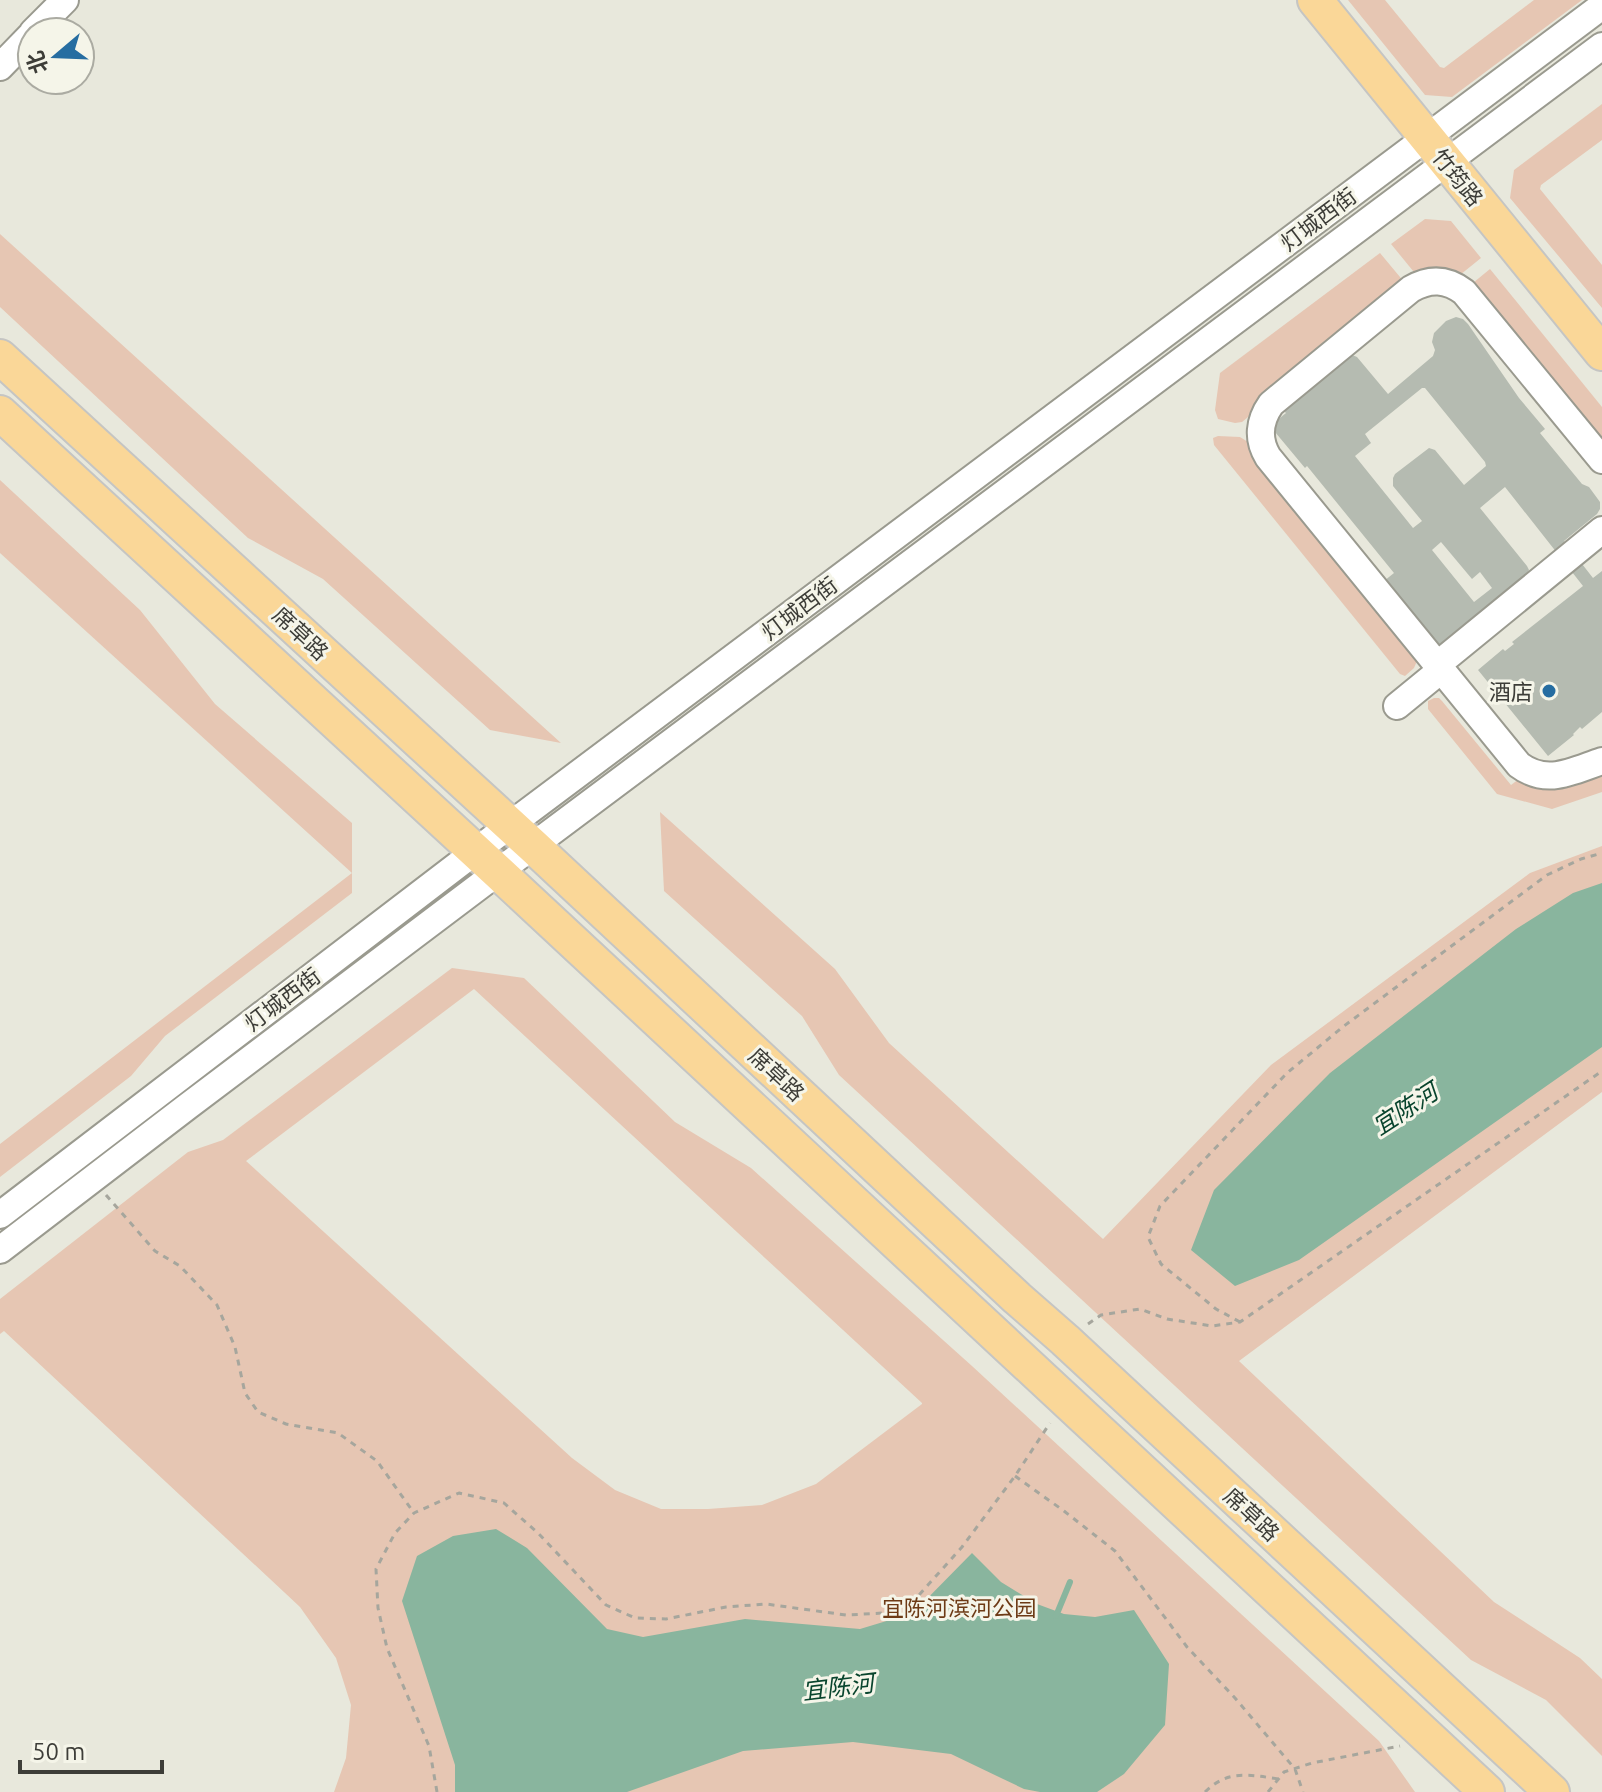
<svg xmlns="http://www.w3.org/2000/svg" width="1602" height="1792" viewBox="0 0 1602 1792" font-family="Ubuntu,'Noto Sans SC',sans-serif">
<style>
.green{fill:#e6c6b3;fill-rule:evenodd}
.water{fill:#89b59e}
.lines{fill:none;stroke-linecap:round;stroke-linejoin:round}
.stream{stroke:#89b59e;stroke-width:6}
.building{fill:#b5bbb1;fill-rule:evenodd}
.minor-casing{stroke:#9a9a8f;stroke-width:30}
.major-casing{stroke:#c5c5c3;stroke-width:38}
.path{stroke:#a6a69d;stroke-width:3;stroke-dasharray:6 6;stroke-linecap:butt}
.minor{stroke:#fff;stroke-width:26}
.major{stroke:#fad798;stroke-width:34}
.poi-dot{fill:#266da1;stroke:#f5f5e9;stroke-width:3}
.labels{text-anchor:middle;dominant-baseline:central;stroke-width:6;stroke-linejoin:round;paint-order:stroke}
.street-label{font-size:22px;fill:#3d3d38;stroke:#f5f5e9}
.poi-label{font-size:22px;fill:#3d3d38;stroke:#f5f5e9;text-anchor:end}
.park-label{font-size:22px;fill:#6d3a15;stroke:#f5f5e9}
.water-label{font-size:24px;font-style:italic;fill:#08442d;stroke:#f5f5e9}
</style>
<rect width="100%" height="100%" fill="#e8e8dc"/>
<path class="green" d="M1348,0H1385L1440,67L1444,68L1534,0H1582L1452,97L1425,95Z
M1602,104V140L1541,185L1540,189L1602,265V308L1510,198L1514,170Z
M1425,219L1451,221L1481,258L1455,279L1418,277L1391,244Z
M0,234L561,743L490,730L323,579L248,538L0,307Z
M1380,253L1405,283L1406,288L1242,422L1235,423L1218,419L1215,410L1220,373Z
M1490,269L1602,407V452L1468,287Z
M1218,436L1240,437L1248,442L1412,645L1417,661L1414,668L1405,676L1400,674L1214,445L1213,438Z
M0,480L140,610L215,704L352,823V893L165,1036L131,1076L0,1177V1144L352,873L0,553Z
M1434,698H1439L1442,701L1511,785L1519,779L1602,770V792L1552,809L1497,794L1428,709V701Z
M660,812L835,969L889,1043L1103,1239L1271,1065L1530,873L1602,846V1092L1239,1361L1494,1602L1580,1658L1602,1679V1756L1546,1700L1471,1660L839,1075L802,1016L664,891Z
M452,968L524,978L675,1122L751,1168L972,1366L1379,1741L1415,1792H334L346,1758L351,1705L336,1658L300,1607L4,1331L0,1334V1299L188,1152L223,1140ZM474,989L922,1403V1404L816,1484L762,1505L708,1509H661L615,1490L572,1458L246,1161Z"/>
<path class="water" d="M1602,883V1047L1299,1260L1235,1286L1191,1250L1214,1190L1330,1073L1516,929L1573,893Z
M496,1529L527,1548L607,1629L643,1637L745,1619L860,1629L913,1613L972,1553L1001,1582L1037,1604L1064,1614L1095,1617L1134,1610L1169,1664L1165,1725L1124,1774L1097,1792H1040L1024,1789L951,1754L853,1742L743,1751L627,1792H455V1765L402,1601L417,1556L453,1536Z"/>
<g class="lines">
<path class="stream" d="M1056,1616L1070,1582"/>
</g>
<path class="building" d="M1456,317L1463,319L1468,324L1519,398L1545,429L1540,433L1582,484L1589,487L1600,502V509L1597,514L1564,541L1593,578L1602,571V712L1582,729L1580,727L1573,734L1574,735L1548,756L1478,670L1503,649L1505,651L1514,644L1512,642L1583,586L1505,487L1480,508L1527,566L1529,570L1527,575L1439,648L1384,581L1394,573L1307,466L1305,468L1270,426L1286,413L1280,407L1350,354L1357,357L1388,394L1433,356L1435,350L1432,342L1434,333L1446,321ZM1422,388H1425L1485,462L1486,466L1464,485L1435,450L1429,448L1395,474L1393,478V486L1422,521L1413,528L1355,456L1371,443L1365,434ZM1441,542L1472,579L1480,572L1492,588L1474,602L1432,550Z"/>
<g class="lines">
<defs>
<path id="minor" d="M33,32L65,0
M0,67L32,34
M1602,460L1464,292C1447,279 1430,278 1411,289L1271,404C1259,421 1257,439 1268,457L1519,765C1547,786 1572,771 1602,761
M1437,665L1602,530
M1397,706L1441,670
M0,1215L510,825L1602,6
M0,1250L188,1106L498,872L1602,46"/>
<path id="major" d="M1315,0L1602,353
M0,357L533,846L1017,1298L1065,1340L1552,1792
M0,413L498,872L1487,1792"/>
</defs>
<use href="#minor" class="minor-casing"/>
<use href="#major" class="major-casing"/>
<path class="path" d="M106,1195L155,1251L180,1266L217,1305L235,1347L245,1393L258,1412L286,1424L338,1433L377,1461L414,1513
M1240,1322L1216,1309L1161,1264L1148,1237L1160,1206L1287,1073L1344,1026L1547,875L1581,859L1602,853
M1088,1324L1101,1315L1140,1309L1167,1319L1212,1326L1240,1322L1602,1071
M1015,1476L1064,1511L1115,1551L1187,1647L1235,1698L1295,1769L1303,1792
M437,1792L429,1746L387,1648L378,1608L376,1569L395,1533L414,1513L459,1493L504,1503L539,1534L606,1605L635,1618L666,1619L726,1607L766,1604L846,1615L884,1613L919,1595L962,1547L1015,1476L1050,1423
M1205,1792C1228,1769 1250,1775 1279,1779
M1268,1792L1284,1772L1312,1763L1400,1746"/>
<use href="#minor" class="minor"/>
<use href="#major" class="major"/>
</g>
<circle class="poi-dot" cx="1549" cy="691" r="8"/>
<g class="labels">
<g class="street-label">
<text transform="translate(1458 177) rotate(51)">竹筠路</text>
<text transform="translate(1318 219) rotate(-37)">灯城西街</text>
<text transform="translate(799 608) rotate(-37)">灯城西街</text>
<text transform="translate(301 633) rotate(43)">席草路</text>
<text transform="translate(282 999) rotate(-37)">灯城西街</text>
<text transform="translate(777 1074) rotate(43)">席草路</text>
<text transform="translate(1252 1514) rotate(43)">席草路</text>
</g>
<g class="poi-label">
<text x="1533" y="691">酒店</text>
</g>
<g class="park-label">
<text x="959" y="1607">宜陈河滨河公园</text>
</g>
<g class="water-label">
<text transform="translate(1405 1109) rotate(-33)">宜陈河</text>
<text transform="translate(838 1687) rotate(-7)">宜陈河</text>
</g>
</g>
<g transform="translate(56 56) rotate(251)"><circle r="38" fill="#f5f5e9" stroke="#ababa2" stroke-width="2"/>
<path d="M0-6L14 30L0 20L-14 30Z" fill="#266da1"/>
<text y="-12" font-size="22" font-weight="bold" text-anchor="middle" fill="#3d3d38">北</text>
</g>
<path d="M20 1760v12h142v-12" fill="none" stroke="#3d3d38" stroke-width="4"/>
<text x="32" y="1760" font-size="24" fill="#3d3d38" stroke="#f5f5e9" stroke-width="6" paint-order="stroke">50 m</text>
</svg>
